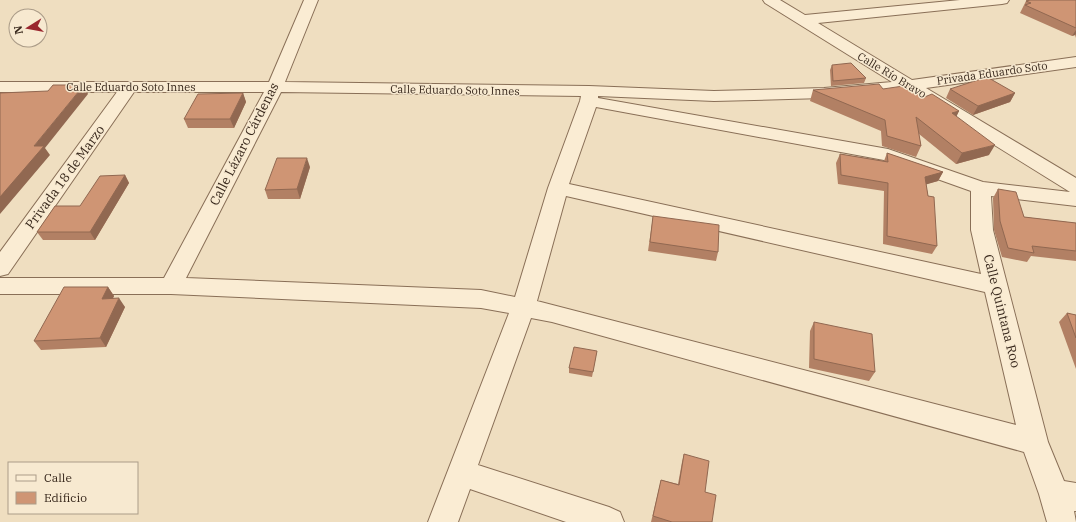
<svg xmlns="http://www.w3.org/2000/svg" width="1076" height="522" viewBox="0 0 1076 522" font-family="'IBM Plex Serif',serif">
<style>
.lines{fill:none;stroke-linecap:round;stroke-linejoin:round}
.street-casing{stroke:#896f57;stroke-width:2}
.street{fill:#faecd3;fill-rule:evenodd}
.wall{fill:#b28064}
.shaded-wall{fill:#916851}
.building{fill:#cf9574;stroke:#916851}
.labels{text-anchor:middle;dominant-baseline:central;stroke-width:3;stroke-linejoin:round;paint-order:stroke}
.far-street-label{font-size:11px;fill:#38281c;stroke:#f7e9d0}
.street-label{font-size:13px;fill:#38281c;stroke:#f7e9d0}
</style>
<rect width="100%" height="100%" fill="#efdec0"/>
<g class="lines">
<defs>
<path id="street" d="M304,0H318L285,82L589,86L714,91L824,88L892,82L765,3L763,0H780L805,15L960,0H1009L1007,3L1002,4L818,23L912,80L1076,57V67L926,88L1076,178V206L991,196L993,230L1048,442L1064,481L1076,483V511H1074L1076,522H1047L1039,494L1024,452L552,322L531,318L478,465L609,507L620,512L624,522H566L470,489L458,522H428L509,313L481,308L171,294H0V278H164L264,92H134L8,274L0,276V252L117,92H0V82H269ZM906,90L1070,192L983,182L888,149L598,98V96L714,101L824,98ZM281,92L581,96L580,101L548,188L515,297L481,290L186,278ZM596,107L884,160L971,191V230L981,274L569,184ZM566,196L985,292L1016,425L537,301Z"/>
</defs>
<use href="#street" class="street-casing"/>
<use href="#street" class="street"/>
</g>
<path class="wall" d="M1026,0H1076V38L1075,35L1072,36L1020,13L1026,1H1027Z
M832,65L866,78L864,83L831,86L830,70Z
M883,89L922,98L959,111L956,116L989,155L956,164L919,134L921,146L916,157L882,146L881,131L810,101L813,90Z
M950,89L1015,93L1010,102L973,115L946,98Z
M243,93L246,102L234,128H188L184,119Z
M887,153L943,172L938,181L926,184L937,246L932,254L883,244L884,191L838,184L836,163L840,154L884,161Z
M310,167L300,199H268L265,190Z
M125,175L129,183L95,240H43L37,232L80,206Z
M998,189L1024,217L1076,223V261L1031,256L1027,262L1002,257L994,230L993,198Z
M653,216L718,252L716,261L648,251Z
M108,287L114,296L113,298L125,307L106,347L41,350L34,341Z
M1067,313L1076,315V369L1059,322Z
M814,322L875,372L869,381L809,368L810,331Z
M597,351L592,377L569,373V368Z
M684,454L705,492L712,522H651L661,480L678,484L682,462Z"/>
<path class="shaded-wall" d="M1076,30V34L1075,35L1072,36Z
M84,85L88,94L45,148L50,155L0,214V197L34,146Z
M243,93L246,102L234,128L230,119Z
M1015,93L1010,102L973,115L978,106Z
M959,111L954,122L952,113Z
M995,145L989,155L956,164L962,153Z
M307,158L310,167L300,199L297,189Z
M943,172L938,181L921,186L925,177Z
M125,175L129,183L95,240L90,232Z
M108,287L114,296L108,308L102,299Z
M119,298L125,307L106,347L100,338Z"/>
<path class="building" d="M1030,0H1076V28L1025,5L1031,3L1026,1Z
M851,63L866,78L833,81L832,65Z
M987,77L1015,93L978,106L950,89Z
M879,84L883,89L910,85L922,98L932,94L959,111L952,113L995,145L962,153L916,117L921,146L887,136L885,120L813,90Z
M53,85H84L34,146H44L0,197V93L48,91Z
M243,93L230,119H184L198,94Z
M887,153L943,172L925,177L928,196L934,197L937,246L887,236L888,183L841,175L840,154L888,162Z
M277,158H307L297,189L265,190Z
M125,175L90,232H37L55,206H80L100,176Z
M998,189L1016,192L1024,217L1076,223V251L1032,246L1034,253L1008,248L1000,221Z
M653,216L719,225L718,252L650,242Z
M64,287H108L102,299L119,298L100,338L34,341Z
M1067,313L1076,315V338Z
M814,322L872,334L875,372L814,359Z
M574,347L597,351L593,372L569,368Z
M684,454L709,461L705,492L716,495L712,522H672L653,516L661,480L679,485Z"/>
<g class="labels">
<g class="far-street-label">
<text transform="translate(992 73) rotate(-8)">Privada Eduardo Soto</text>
<text transform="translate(892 75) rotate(31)">Calle Río Bravo</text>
<text x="131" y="87">Calle Eduardo Soto Innes</text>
<text transform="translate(455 90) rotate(1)">Calle Eduardo Soto Innes</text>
</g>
<g class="street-label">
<text transform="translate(244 144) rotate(-63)">Calle Lázaro Cárdenas</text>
<text transform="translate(65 177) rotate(-54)">Privada 18 de Marzo</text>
<text transform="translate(1002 311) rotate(76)">Calle Quintana Roo</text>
</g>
</g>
<rect x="8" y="462" width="130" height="52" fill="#f7e9d0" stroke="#ab9c88"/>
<rect x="16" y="475" width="20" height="6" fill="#faecd3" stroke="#ab9c88"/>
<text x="44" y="482" font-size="12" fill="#38281c">Calle</text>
<rect x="16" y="492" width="20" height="12" fill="#cf9574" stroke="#ab9c88"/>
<text x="44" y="502" font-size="12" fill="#38281c">Edificio</text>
<g transform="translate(28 28) rotate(259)"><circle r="19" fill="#f7e9d0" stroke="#ab9c88"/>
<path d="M0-3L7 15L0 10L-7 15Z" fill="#9a252d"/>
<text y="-6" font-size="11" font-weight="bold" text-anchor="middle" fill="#38281c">N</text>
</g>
</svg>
